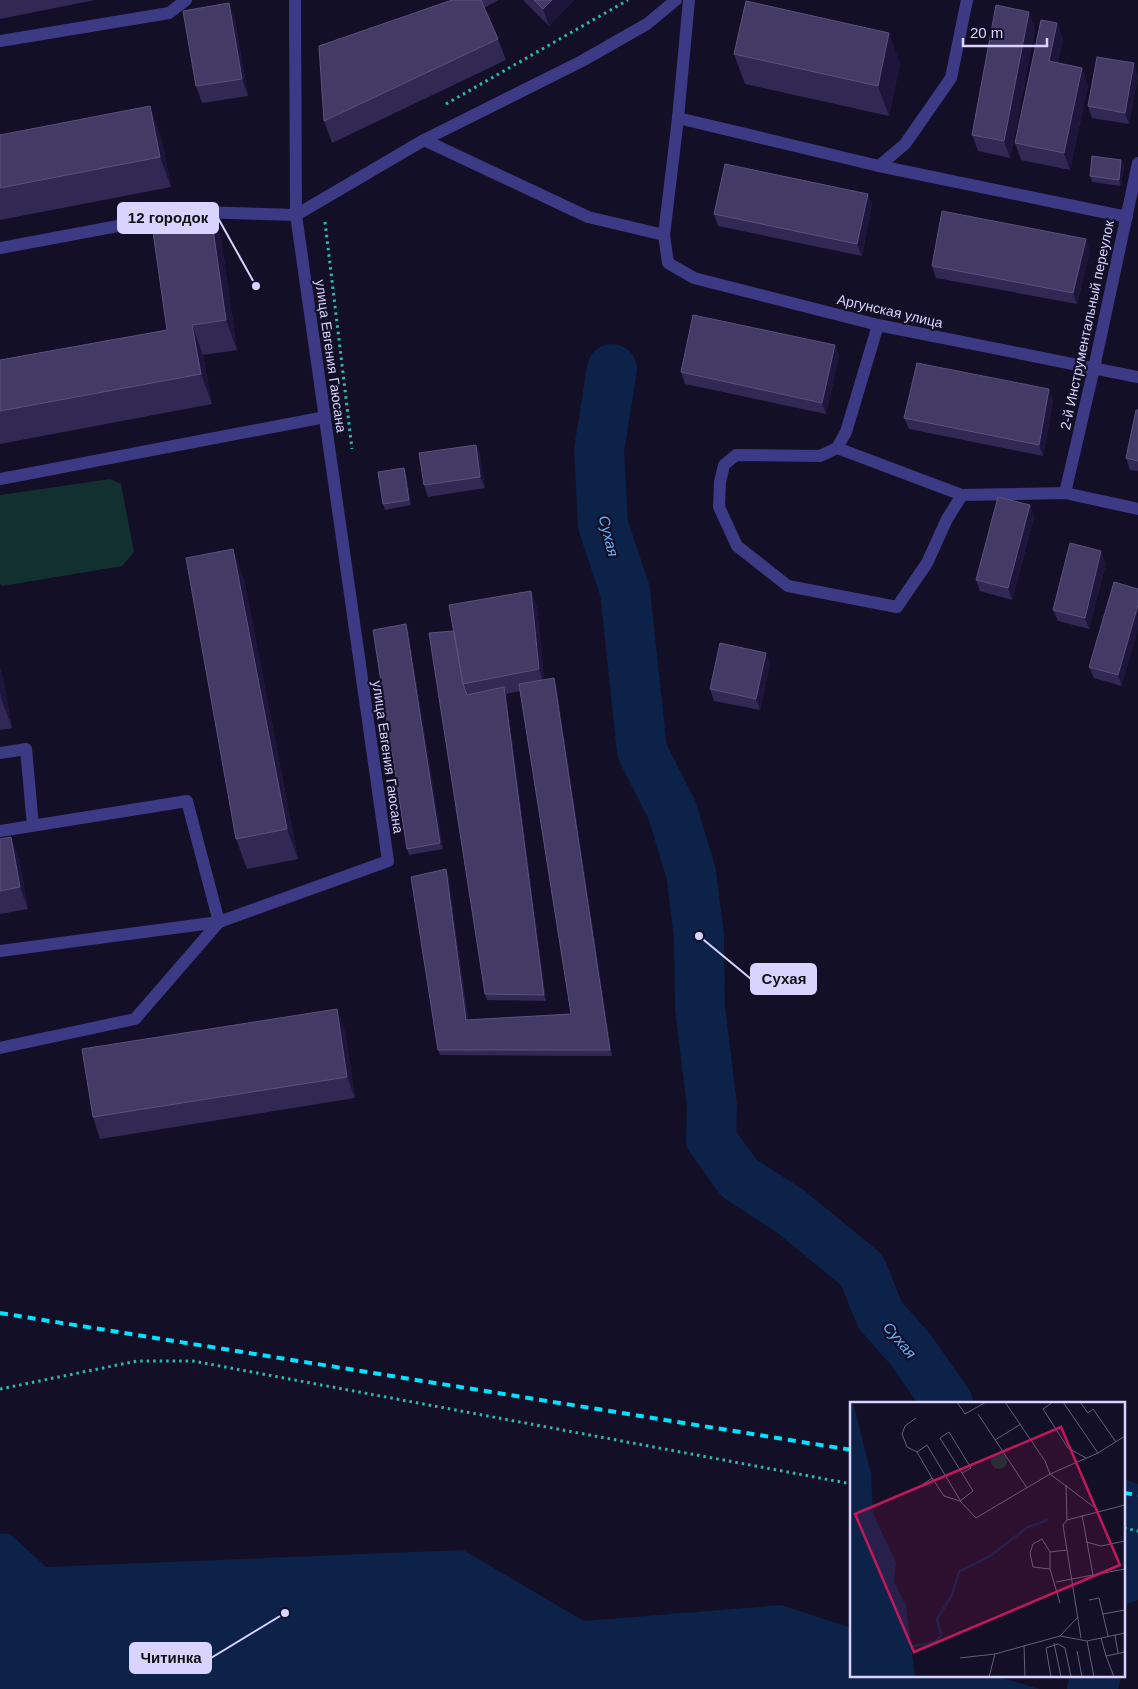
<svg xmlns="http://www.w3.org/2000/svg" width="1138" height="1689" viewBox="0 0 1138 1689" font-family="Arial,sans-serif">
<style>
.green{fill:#12302f}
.water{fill:#0c2248}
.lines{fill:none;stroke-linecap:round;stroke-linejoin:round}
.river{stroke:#0c2248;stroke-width:50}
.path{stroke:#2fb8b0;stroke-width:3;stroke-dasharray:2.5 4;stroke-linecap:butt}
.service{stroke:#3d3a85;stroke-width:12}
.minor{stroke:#3d3a85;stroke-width:12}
.rail{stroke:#00e5ff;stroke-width:4;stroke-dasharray:8 6;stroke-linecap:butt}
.wall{fill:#312854}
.shaded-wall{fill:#1d163a}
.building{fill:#433a66;stroke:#5a527e}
.labels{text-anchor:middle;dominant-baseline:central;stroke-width:4.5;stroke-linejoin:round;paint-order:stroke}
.street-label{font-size:14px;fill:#d9d4ff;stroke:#130f26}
.water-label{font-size:15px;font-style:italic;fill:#62b6ff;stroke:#130f26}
.inset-river{fill:none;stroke:#0c2248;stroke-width:2.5}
.inset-road{fill:none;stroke:#625e7d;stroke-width:1}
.view{fill:#c2185b;fill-opacity:0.15;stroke:#c2185b;stroke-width:2.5}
.inset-edge{fill:none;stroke:#d9d4ff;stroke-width:2.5}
.leader{fill:none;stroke:#d9d4ff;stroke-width:2}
.callout-dot{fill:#d9d4ff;stroke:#130f26;stroke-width:2}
.callout{fill:#d9d4ff;stroke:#d9d4ff;stroke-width:2}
.callout-label{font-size:15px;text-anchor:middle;font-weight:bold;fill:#111}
</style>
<rect width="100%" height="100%" fill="#130f26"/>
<path class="green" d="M110,479L121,484L134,552L122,566L2,586L0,584V495Z"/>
<path class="water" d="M0,1534H10L46,1567L463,1550L584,1621L781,1605L852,1628V1675H992L1040,1689H0Z"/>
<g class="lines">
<path class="river" d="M612,369L599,450L603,525L625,591L642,751L672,810L691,873L699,936L700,1008L712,1106L711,1139L739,1178L790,1211L862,1270L880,1315L911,1350L948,1403
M1124,1505L1126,1508L1124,1579
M1092,1689L1096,1675"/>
<path class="path" d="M446,104L628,0
M325,222L352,449
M0,1389L137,1361H193L852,1484
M1124,1528L1138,1531"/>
<path class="service" d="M0,41L169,13L186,0
M678,118L879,166L1127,217
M424,140L588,217L664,235
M196,212L296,215
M0,248L166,217
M878,325L846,432L837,448L820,456L736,455L724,465L720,482L719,507L737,546L788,586L897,607L927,563L947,519L962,495L1065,493L1138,509
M837,448L962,495
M0,479L325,417
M0,753L26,749L33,826
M0,831L187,801L219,922
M0,951L219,922
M0,1048L135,1019L219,922"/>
<path class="minor" d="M689,0L678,118L664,235L668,263L694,278L878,325L1138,377
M879,166L905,144L951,78L967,0
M296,215L424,140L582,61L647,24L676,0
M1065,493L1094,368L1138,163
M219,922L388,861L296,215L295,0"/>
<path class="rail" d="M0,1313L852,1450
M1124,1493L1138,1495"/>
</g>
<path class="wall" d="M0,0H95L0,19Z
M452,0H499L484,8L498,39L506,60L332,143L324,121Z
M523,0H574L549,26Z
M235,20L248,96L202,103L196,86Z
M1057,23L1063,40L1058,63L1082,68L1088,85L1070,170L1021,160L1015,143Z
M1035,29L1010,158L978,151L972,135Z
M734,54L900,63L889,116L745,84Z
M1138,75L1129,124L1092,118L1088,106Z
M0,135L161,136L171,187L0,220Z
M1124,165L1121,186L1092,182L1090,176Z
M868,194L872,205L862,256L718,226L714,214Z
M210,208L221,239L237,350L203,355L212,404L0,444V360L167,330Z
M1090,250L1077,304L936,278L932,266Z
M835,345L839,356L826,414L685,384L681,372Z
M1053,400L1043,456L909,429L904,418Z
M1138,410V471L1130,470L1126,458Z
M476,445L480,456L485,488L428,497L424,485Z
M406,474L411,505L385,510L383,504Z
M1030,505L1034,517L1012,600L980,591L976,580Z
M1106,563L1089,629L1058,621L1053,610Z
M244,579L298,859L247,869L236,839Z
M1138,589L1122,686L1094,678L1089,667Z
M531,591L537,608L544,680L556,684L612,1056L440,1055L438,1050L446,869L448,875L468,1020L571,1014L520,691L506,694L546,1001L487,1000L485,994L454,631Z
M408,630L443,849L409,855L407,849Z
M770,664L760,710L714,701L710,689Z
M0,669L3,678L12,728L0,730Z
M0,839L19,859L28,909L0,914Z
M345,1031L355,1098L100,1139L93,1117Z"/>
<path class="shaded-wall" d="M552,0H574L549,26L543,9Z
M229,3L235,20L248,96L242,79Z
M1029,12L1035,29L1010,158L1004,141Z
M1057,23L1063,40L1055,78L1049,61Z
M889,33L900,63L889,116L878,86Z
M1134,63L1138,75L1129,124L1125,113Z
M1082,68L1088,85L1070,170L1064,153Z
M150,106L161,136L171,187L160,157Z
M1121,160L1124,165L1121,186L1119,180Z
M868,194L872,205L862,256L857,244Z
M210,208L221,239L237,350L226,320Z
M1086,239L1090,250L1077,304L1073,293Z
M192,325L203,355L212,404L201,374Z
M835,345L839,356L826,414L822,403Z
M1049,389L1053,400L1043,456L1039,445Z
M476,445L480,456L485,488L480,477Z
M404,468L406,474L411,505L409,500Z
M1030,505L1034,517L1012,600L1008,588Z
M233,549L244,579L298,859L287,829Z
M1101,551L1106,563L1089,629L1085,618Z
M531,591L537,608L545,686L539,669Z
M1138,605V630L1122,686L1118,675Z
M406,624L408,630L443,849L440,843Z
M766,653L770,664L760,710L756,699Z
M0,669L3,678L12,728L1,698L0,692Z
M554,678L556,684L612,1056L610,1050Z
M504,687L506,693L546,1001L544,995Z
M11,837L19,859L28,909L20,887Z
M446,869L448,875L468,1026L466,1020Z
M337,1009L345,1031L355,1098L347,1077Z"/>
<path class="building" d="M452,0H481L498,39L324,121L319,46Z
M534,0H552L543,9Z
M746,1L889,33L878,86L734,54Z
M229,3L242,79L196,86L183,11Z
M996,5L1029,12L1004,141L972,135Z
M1041,20L1057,23L1049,61L1082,68L1064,153L1015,143Z
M1097,57L1134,63L1125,113L1088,106Z
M150,106L160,157L0,188V135Z
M1092,156L1121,160L1119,180L1090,176Z
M725,164L868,194L857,244L714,214Z
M210,208L226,320L192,325L201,374L0,411V360L167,330L151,218Z
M942,211L1086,239L1073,293L932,266Z
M693,315L835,345L822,403L681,372Z
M917,363L1049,389L1039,445L904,418Z
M1136,410H1138V461L1126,458Z
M476,445L480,477L424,485L419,453Z
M404,468L409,500L383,504L378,472Z
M998,497L1030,505L1008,588L976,580Z
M1070,543L1101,551L1085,618L1053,610Z
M233,549L287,829L236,839L186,558Z
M1114,582L1138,589V605L1118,675L1089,667Z
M531,591L539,669L463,684L449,605Z
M406,624L440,843L407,849L373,630Z
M454,631L463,684L467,695L504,687L544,995L485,994L429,633Z
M720,643L766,653L756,699L710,689Z
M554,678L610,1050H438L411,877L446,869L466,1020L571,1014L519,684Z
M11,837L20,887L0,891V839Z
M337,1009L347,1077L93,1117L82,1049Z"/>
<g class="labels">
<g class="street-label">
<text transform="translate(890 311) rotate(13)">Аргунская улица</text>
<text transform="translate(1087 325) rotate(-78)">2-й Инструментальный переулок</text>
<text transform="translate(331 356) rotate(82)">улица Евгения Гаюсана</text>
<text transform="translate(388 757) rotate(82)">улица Евгения Гаюсана</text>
</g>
<g class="water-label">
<text transform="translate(609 536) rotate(76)">Сухая</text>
<text transform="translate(900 1340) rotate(50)">Сухая</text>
</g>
</g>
<g transform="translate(850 1402)">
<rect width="275" height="275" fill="#130f26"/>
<path d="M141 59a8 8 0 1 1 16 0a8 8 0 1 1-16 0Z" fill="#12302f"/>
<path d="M0,0H3L21,72L23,111L46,161L44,180L56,203L65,275H0Z" fill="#0c2248"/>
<path class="inset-river" d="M51,246L85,240L91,233L87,217L101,195L109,170L140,154L178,125L198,118"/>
<path class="inset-road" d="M107,0L115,12L136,0M155,0L195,59L200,72M203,0L193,7L218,46L236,56M213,0L248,51M230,0L238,11L243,7L266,40M128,12L177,86M66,16L55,24L52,32L57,45L67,50M145,38L171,22M200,72L248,108M82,76L67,50L77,43L110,98M72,83L82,76L94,94L110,99L126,116L200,72L248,51L275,34M216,83L217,118M110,99L123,89L112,71L90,36L99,30L121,66L112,71M232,113L243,173M217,118L213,123L231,236M217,118L275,103M236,140L251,144L275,139M200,150V167M206,180L275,167M239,198L249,196L258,234M210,201L200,167L183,165L180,151L183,142L192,137L200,150L217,148M253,212L275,208M265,233L268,251M210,234L228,215M251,236L256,254L275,250M237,239L244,275M204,241L211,275M174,243L175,275M227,249L232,275M256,254L264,275M110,256L145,252L210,234L237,239L275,231M139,275L145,252M201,275L196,246L208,242L215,246L221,275"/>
<path class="view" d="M211,25L270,163L64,250L5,112Z"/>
<rect width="275" height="275" class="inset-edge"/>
</g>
<path class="leader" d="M256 286L218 218M699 936L751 979M285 1613L211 1658"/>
<g class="callout-dot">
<circle cx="256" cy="286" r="5"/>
<circle cx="699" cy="936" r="5"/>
<circle cx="285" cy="1613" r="5"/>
</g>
<g class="callout">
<rect x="118" y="203" width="100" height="30" rx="5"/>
<rect x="751" y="964" width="65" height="30" rx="5"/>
<rect x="130" y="1643" width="81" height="30" rx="5"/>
</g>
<g class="callout-label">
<text x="168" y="223">12 городок</text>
<text x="784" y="984">Сухая</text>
<text x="171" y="1663">Читинка</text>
</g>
<path d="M963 38v8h84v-8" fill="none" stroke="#d9d4ff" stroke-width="2.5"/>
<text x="970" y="38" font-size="15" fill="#d9d4ff" stroke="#130f26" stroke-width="4" paint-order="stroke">20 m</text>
</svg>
